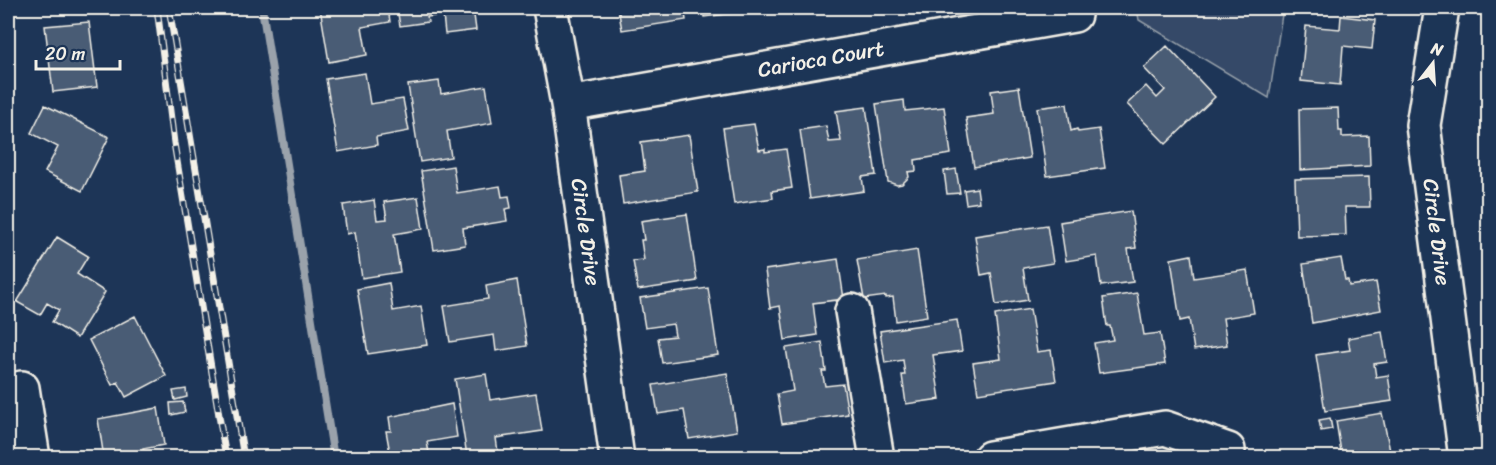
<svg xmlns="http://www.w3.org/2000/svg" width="1496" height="465" viewBox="0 0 1496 465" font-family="Sriracha,sans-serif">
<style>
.green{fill:#354a67;stroke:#949ea8;stroke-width:1.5}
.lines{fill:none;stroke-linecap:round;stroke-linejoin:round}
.stream{stroke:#9aa2ab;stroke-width:8}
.building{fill:#485b74;stroke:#f4f1e8;stroke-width:1.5}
.minor-casing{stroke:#f4f1e8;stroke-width:38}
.minor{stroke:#1d3557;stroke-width:33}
.rail-casing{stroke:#f4f1e8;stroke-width:7}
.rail{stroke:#1d3557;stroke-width:4.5;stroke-dasharray:14;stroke-linecap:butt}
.labels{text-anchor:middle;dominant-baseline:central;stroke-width:5;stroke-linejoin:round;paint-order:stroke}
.street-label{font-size:21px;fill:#f4f1e8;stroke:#1d3557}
</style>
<rect width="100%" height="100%" fill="#1d3557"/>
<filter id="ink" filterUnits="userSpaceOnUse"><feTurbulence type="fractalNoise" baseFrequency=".0167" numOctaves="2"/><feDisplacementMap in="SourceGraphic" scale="12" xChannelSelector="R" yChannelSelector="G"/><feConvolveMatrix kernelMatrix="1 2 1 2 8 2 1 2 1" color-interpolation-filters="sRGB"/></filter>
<g filter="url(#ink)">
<path class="green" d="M1137,8H1283L1269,98L1139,20Z"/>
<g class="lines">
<path class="stream" d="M262,8L334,458"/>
</g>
<path class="building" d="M320,8H388L390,22L362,27L367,55L329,62Z
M397,8H473L476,30L445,34L443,15L427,17L428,22L400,26Z
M618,8H684L686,20L622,30Z
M703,8H733L734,13L704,17Z
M1341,16L1375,20L1372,49L1343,46L1340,85L1301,81L1306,26L1340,29Z
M89,22L97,87L53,92L45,26Z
M1167,46L1215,97L1166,144L1127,104L1146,86L1157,98L1165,90L1144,68Z
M365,73L370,104L403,99L409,131L376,137L377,145L338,152L326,79Z
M439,81L441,94L486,86L492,123L447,131L451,157L420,162L408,85Z
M1019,87L1030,158L974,167L966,118L994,114L991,91Z
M904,100L905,111L944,107L951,154L915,160L916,171L908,172L909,177L902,184L897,185L888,182L876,104Z
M1067,104L1071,131L1077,129L1078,132L1099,129L1105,168L1047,176L1037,108Z
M45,105L109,137L82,191L45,172L58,147L31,133Z
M866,107L876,175L862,177L864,191L810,199L800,130L826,126L829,142L841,141L836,111Z
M1338,108L1339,131H1342V137L1369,136L1370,166L1300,170L1299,109Z
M754,124L759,150L765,149V152L786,149L792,188L772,191L773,198L734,204L723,128Z
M689,135L698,192L623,204L619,175L645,171L641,142Z
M453,166L457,193L500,186L502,197L509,196L511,208L505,209L507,221L463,228L465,245L434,250L421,171Z
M956,169L960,193L947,194L944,171Z
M1369,177L1370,207H1345L1346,235L1297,236L1295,179Z
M977,188L979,202L966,204L964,190Z
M418,197L423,229L394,234L400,272L362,278L355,232L347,234L343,205L374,200L377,220L387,219L384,202Z
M1131,211L1136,248L1128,249L1133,282L1101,286L1097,256L1066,261L1060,222Z
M687,214L697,281L638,290L633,261L644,260L641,240H644L641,221Z
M1047,225L1053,263L1023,268L1028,300L996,305L991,273L981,275L975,236Z
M57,237L88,256L77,274L105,292L77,338L52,322L59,310L47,303L40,315L17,302Z
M917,250L927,316L896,321L893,297L886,298V296L864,299L857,260Z
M1191,255L1194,278L1247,270L1254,313L1223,318L1227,345L1194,350L1189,319L1180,321L1171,259Z
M1341,258L1345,280H1348L1349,286L1376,282L1381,310L1312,323L1303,264Z
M838,259L844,299L813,303L817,335L785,340L780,306L770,308L765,270Z
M517,280L527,346L496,351L494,335L450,342L444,306L488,299L486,286Z
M389,283L393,311L421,306L427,345L368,354L357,289Z
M708,288L718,355L662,363L658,338L675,336L673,324L645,328L640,298Z
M1137,293L1144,335L1160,333L1165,364L1099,373L1094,343L1113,340L1110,326H1107L1103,298Z
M1030,309L1037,352L1051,350L1056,381L978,393L973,363L1001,359L995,315Z
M135,316L166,376L126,397L118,382L112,385L89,340Z
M957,320L962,351L933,355L940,399L906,404L902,375H905L903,360L885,363L880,331Z
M1382,332L1387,362L1374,364L1376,377L1388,375L1392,401L1325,411L1316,355L1350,350L1348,338Z
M822,342L826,371H822L825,386L843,384L848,414L782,424L777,394L793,391L786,348Z
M727,373L737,431L689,439L684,410L658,414L653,385Z
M486,374L490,400L536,393L542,431L496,438L498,452L467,456L455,379Z
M186,389L187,397L175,400L173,391Z
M183,402L185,412L171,415L170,403Z
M452,404L457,437L427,442L430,458H391L386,431H391L389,417Z
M158,408L164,445L143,449L145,458H104L98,419Z
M1382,413L1390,451L1401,449L1403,458H1342L1336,421Z
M1330,418L1332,429L1321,431L1319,420Z"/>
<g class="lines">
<defs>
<path id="minor" d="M550,8L568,104L617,458
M1442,8L1423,125L1466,458
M568,104L1074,15
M852,311L877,458
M8,391L22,388L33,458
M990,458L1165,428L1228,450"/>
</defs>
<use href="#minor" class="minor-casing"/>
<use href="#minor" class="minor"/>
<defs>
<path id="rail" d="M157,8L174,143L226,458
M169,8L244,458"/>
</defs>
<use href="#rail" class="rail-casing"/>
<use href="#rail" class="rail"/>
</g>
</g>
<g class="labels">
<g class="street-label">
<text transform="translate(821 59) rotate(-10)">Carioca Court</text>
<text transform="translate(586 232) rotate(82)">Circle Drive</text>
<text transform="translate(1437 232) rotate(83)">Circle Drive</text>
</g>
</g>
<rect width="1496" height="465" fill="none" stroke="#1d3557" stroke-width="30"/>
<rect x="15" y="15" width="1466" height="435" fill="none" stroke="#f4f1e8" stroke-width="2" filter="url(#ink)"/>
<g transform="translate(1433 63) rotate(17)" stroke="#1d3557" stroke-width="4.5" paint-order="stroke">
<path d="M0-4.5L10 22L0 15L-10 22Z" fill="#f4f1e8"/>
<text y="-9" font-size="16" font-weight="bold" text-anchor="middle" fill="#f4f1e8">N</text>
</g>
<path d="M36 60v9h84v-9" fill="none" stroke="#f4f1e8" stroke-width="3"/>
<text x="45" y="60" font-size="18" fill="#f4f1e8" stroke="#1d3557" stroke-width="4.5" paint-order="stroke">20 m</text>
</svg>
